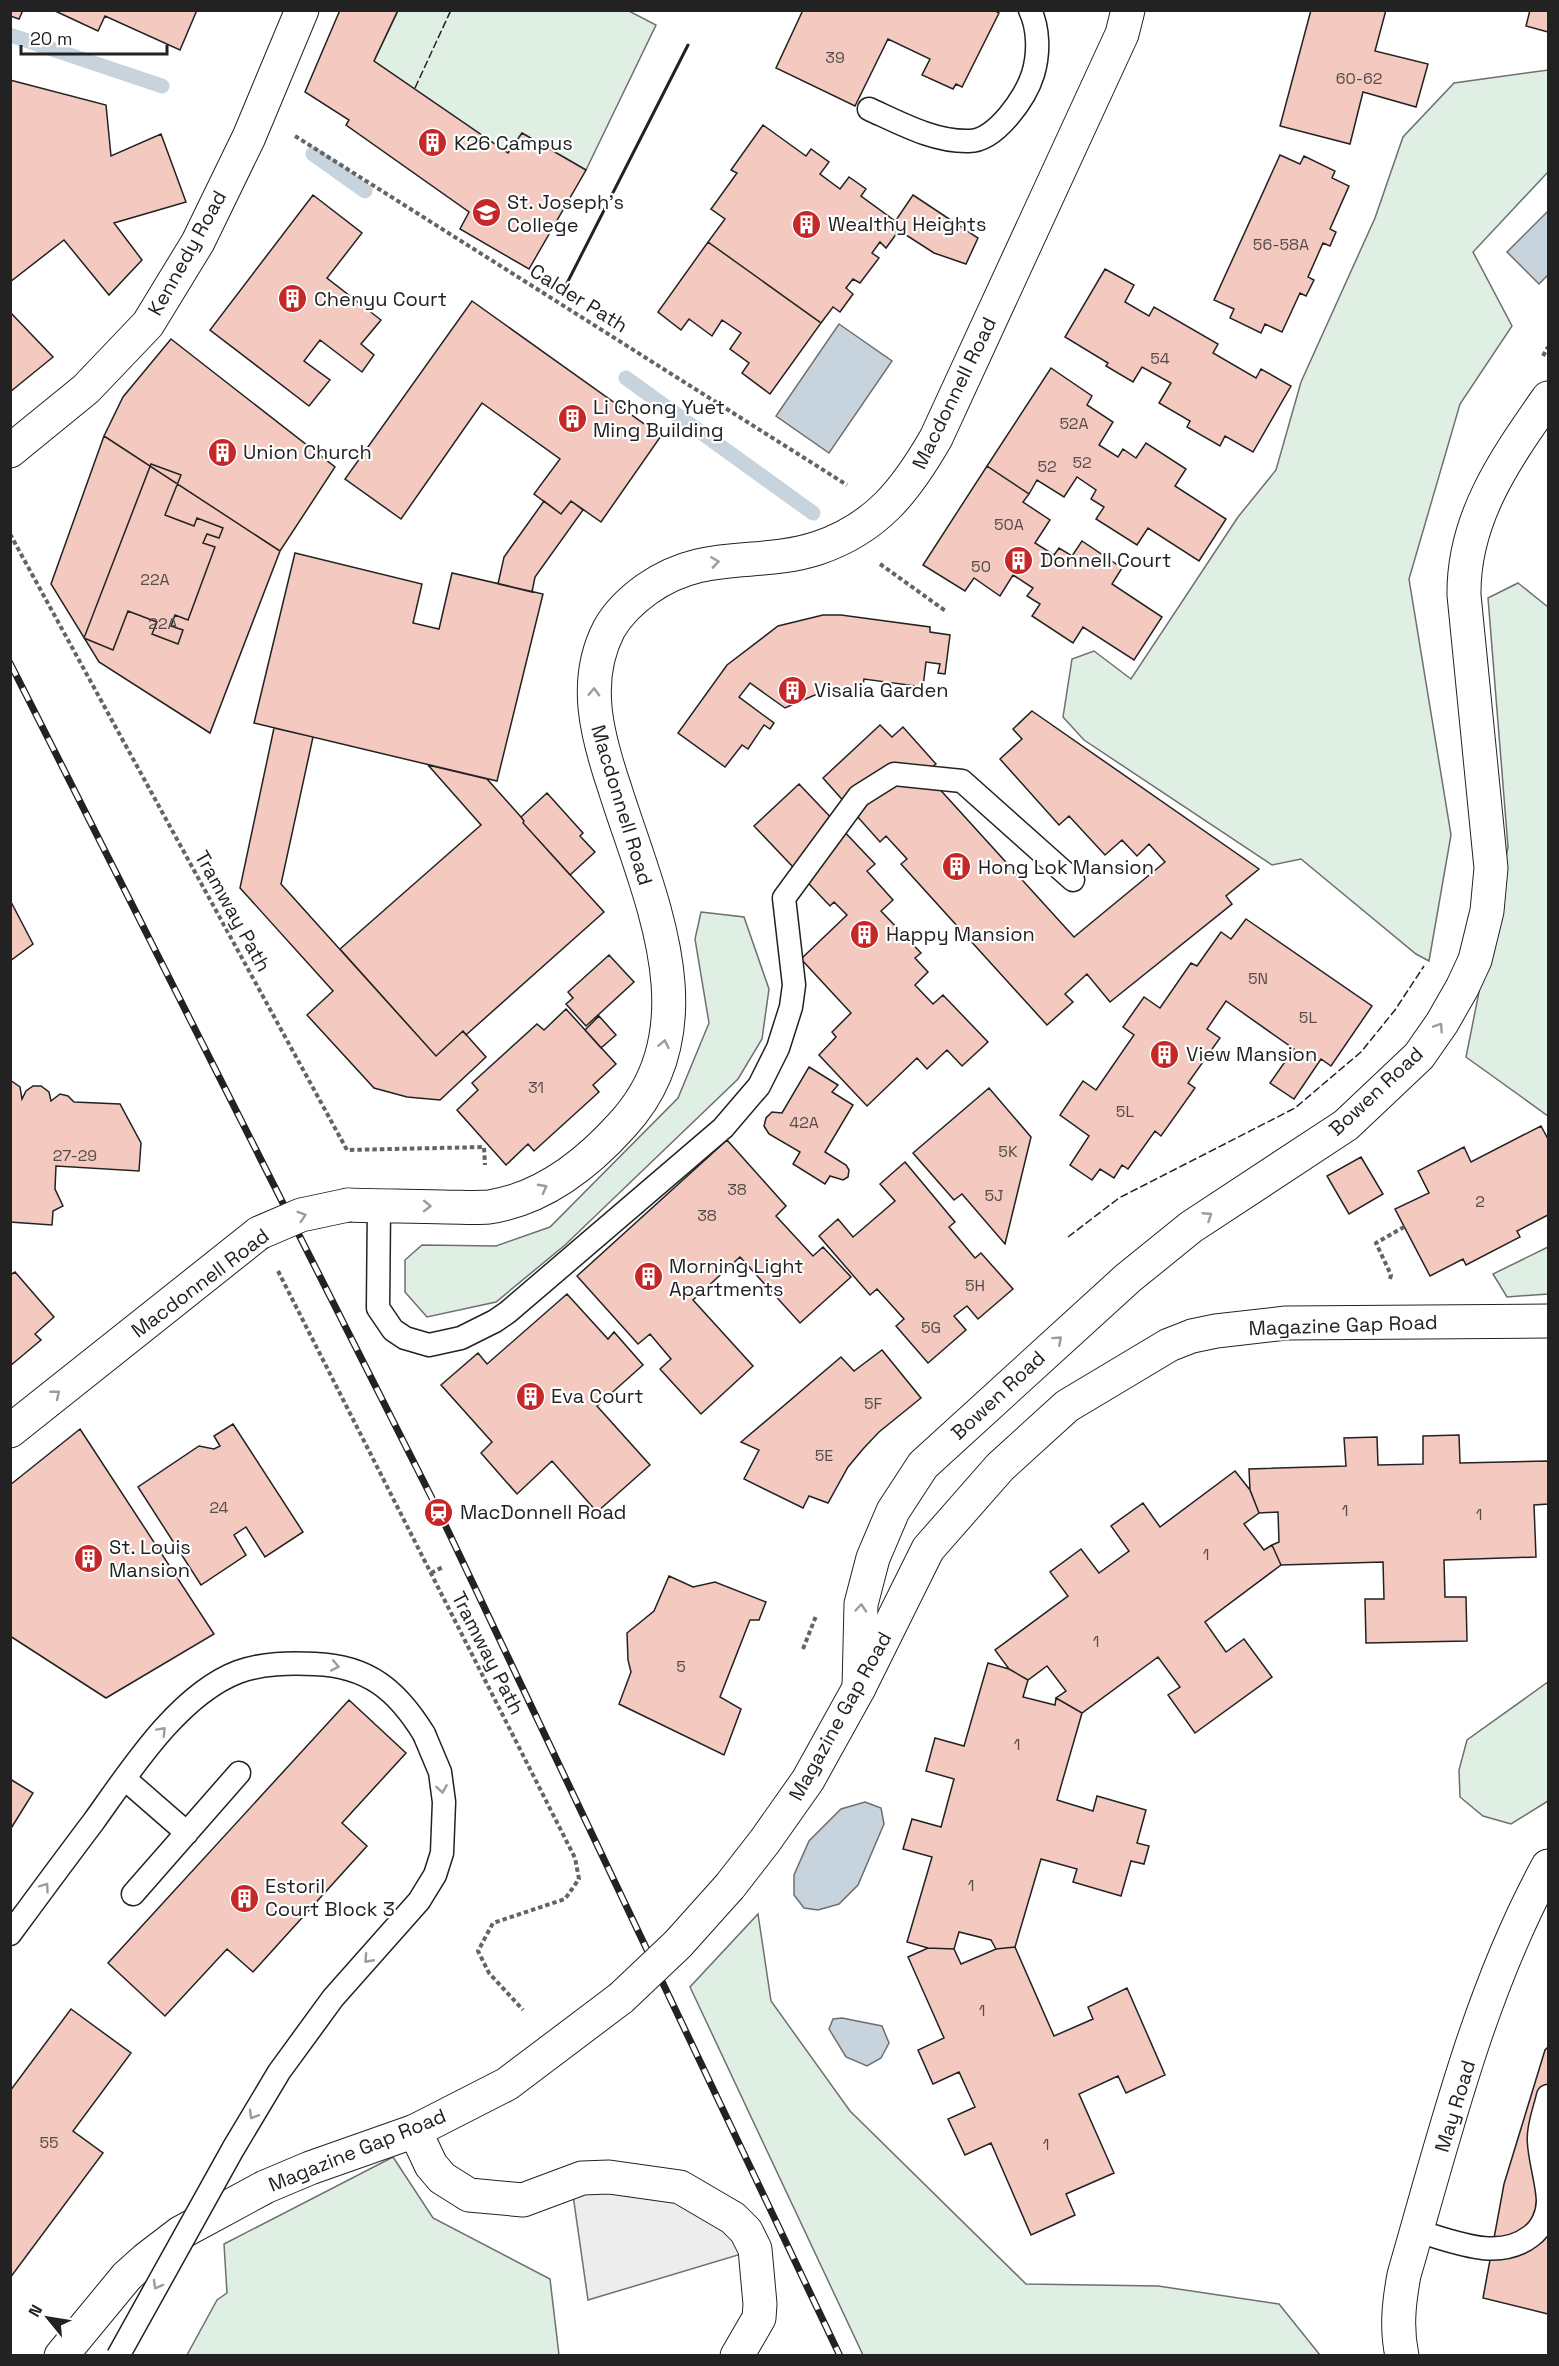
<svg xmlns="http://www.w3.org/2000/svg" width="1559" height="2366" viewBox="0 0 1559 2366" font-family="'Space Grotesk',sans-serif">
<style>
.green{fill:#e0efe3;stroke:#6f6f6f;stroke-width:1.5}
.parking{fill:#ededed;stroke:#6f6f6f;stroke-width:1.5}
.water{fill:#c7d3dd;stroke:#6f6f6f;stroke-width:1.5}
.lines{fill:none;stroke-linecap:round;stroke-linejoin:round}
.stream{stroke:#c7d3dd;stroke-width:15}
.building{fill:#f3c9c0;stroke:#222;stroke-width:1.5}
.service-casing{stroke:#222;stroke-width:25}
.minor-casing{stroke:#222;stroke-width:35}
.tertiary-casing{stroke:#222;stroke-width:35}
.secondary-casing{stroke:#222;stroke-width:35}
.path{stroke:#646464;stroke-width:4;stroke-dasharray:4.5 3;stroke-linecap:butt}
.service{stroke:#fff;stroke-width:22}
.minor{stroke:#fff;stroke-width:33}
.tertiary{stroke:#fff;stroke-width:33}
.secondary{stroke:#fff;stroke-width:33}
.rail-casing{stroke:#222;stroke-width:7}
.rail{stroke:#fff;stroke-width:4.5;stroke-dasharray:14;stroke-linecap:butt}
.service-bridge-casing{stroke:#222;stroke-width:25;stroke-linecap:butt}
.tertiary-bridge-casing{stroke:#222;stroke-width:35;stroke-linecap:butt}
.secondary-bridge-casing{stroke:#222;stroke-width:35;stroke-linecap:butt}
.service-bridge{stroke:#fff;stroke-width:22}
.tertiary-bridge{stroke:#fff;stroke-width:33}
.secondary-bridge{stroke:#fff;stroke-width:33}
.fence{stroke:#222;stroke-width:1.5;stroke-dasharray:8 3;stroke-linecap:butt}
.wall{stroke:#222;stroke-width:3}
.oneway{stroke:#9c9c9c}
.labels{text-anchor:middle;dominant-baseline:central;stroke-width:4.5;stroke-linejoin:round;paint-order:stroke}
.number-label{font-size:16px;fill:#564c4a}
.poi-label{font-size:20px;fill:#222;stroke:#fff;text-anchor:start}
.street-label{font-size:20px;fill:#222;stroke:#fff}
</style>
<rect width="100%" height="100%" fill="#fff"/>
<path class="green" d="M398,11H629L656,25L586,170L522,133L508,153L374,61Z
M1548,70V172L1473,252L1512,326L1460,404L1409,579L1451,835L1429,961L1416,954L1301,859L1272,865L1084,740L1063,717L1072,659L1094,651L1131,679L1238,517L1276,470L1301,382L1375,218L1403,137L1454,83Z
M1518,583L1548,607V1116L1466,1057L1508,847L1488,598Z
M701,912L744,917L769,989L762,1039L738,1079L565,1245L496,1302L427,1317L405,1292V1260L422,1245L496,1246L550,1227L678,1098L709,1023L695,939Z
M1548,1247V1294L1507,1297L1493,1274Z
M1548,1682V1801L1511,1824L1483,1816L1460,1797L1459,1770L1467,1740Z
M758,1914L771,2001L850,2111L1026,2284L1158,2286L1279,2304L1320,2355H863L690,1987Z
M393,2157L433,2218L550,2279L559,2355H187L217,2300L227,2293L224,2244Z"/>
<path class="parking" d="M572,2188L675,2191L748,2252L588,2300Z"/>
<path class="water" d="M1548,211V275L1539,284L1507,252Z
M839,324L892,361L829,453L776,416Z
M865,1802L881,1808L884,1824L858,1885L839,1904L818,1910L804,1908L794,1895V1875L809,1841L841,1809Z
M842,2018L882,2026L889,2043L881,2058L867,2066L846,2057L829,2029L833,2019Z"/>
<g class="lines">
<path class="stream" d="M10,35L162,86
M313,154L365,191
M626,378L813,513"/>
</g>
<path class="building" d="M10,10H23L19,19L10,16Z
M53,10H197L180,50L105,16L98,31Z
M340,10H398L374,61L508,153L522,133L586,170L529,269L460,229L469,212L346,125L349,120L305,92Z
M803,10H994L999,13L962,87L956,84L953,89L922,75L930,59L888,39L855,106L776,68Z
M1311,10H1386L1375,51L1428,64L1416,107L1363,92L1350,144L1280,126Z
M1530,10H1548V32L1526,26Z
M10,80L106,105L111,156L161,134L186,202L114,223L142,260L109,295L64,240L10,282Z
M763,125L806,156L811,149L829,162L820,174L840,189L849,177L866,189L861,196L895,221L890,227L897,233L886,248L880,242L872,253L879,258L860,283L853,279L846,288L853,294L840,312L833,307L821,323L708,242L725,219L711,209L737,173L731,170Z
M1280,155L1300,164L1304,156L1335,171L1332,178L1349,186L1330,229L1336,232L1330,246L1323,243L1308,277L1314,280L1306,296L1300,293L1282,332L1265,324L1261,333L1230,318L1234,309L1214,300Z
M313,195L362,233L327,278L381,320L361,344L374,355L362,372L320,340L304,361L330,380L309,406L210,330Z
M913,195L978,238L966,264L934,253L892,226Z
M708,242L821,323L770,394L742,373L749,363L730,349L741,333L722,320L712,336L689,319L681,330L658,312Z
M1105,269L1134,285L1125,302L1149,316L1154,307L1218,344L1213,353L1256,378L1261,369L1291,386L1253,452L1225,436L1220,446L1187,427L1190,421L1159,403L1171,383L1142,367L1133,382L1106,366L1108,363L1065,337Z
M472,301L661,436L601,522L571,501L561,514L534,494L560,459L482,403L401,519L345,479Z
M10,312L53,357L10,392Z
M171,339L335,467L280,551L104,436L123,397Z
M1051,368L1092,396L1087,405L1113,422L1099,445L1118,457L1123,449L1136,458L1146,443L1186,469L1175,486L1226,519L1199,561L1148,528L1137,545L1096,519L1104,507L1091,499L1096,490L1077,477L1064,497L1037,480L1029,494L987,466Z
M104,436L280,551L210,733L99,662L51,584Z
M151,464L181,475L165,515L194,526L197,518L223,528L219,538L207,534L203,543L215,547L188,620L175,615L171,626L183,630L178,644L152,634L157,622L128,611L113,650L84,638Z
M987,466L1029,494L1023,502L1050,520L1035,543L1054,555L1059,548L1072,556L1082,541L1122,568L1112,584L1162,617L1134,660L1083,627L1073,643L1032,616L1040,604L1027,596L1033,588L1013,575L1000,596L974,578L965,591L923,565Z
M544,501L561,514L571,501L583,510L535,577L532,592L498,584L504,557Z
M295,553L422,584L413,623L439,629L452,573L543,594L497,781L254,723Z
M823,615H841L930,627V632L950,635L945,674L938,673L940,664L926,662L923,687L864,679L862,692L831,688L785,708L750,683L739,697L774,723L770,729L764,725L748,749L742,745L725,767L678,733L727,665L778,626Z
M1032,711L1259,869L1226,896L1232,904L1110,1002L1087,974L1065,994L1073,1002L1047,1025L901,864L907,859L886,836L880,842L823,778L880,725L892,737L903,727L936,764L925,773L1074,937L1165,862L1149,844L1137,856L1122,840L1105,855L1069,816L1059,825L1000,759L1022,739L1013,729Z
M274,728L313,737L281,884L436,1056L463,1031L486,1057L440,1100L407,1097L374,1088L307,1015L333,991L240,888Z
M428,765L487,779L521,817L524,821L523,823L604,912L466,1035L463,1031L436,1056L340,949L481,825Z
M799,784L875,864L867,871L893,900L881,911L921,953L915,958L928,972L915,985L933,1004L943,995L988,1042L962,1066L947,1050L927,1069L917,1058L867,1106L819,1055L836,1037L832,1032L851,1013L801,959L847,915L834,902L830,906L754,826Z
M547,793L583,833L580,836L595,852L570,875L523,823L524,821L521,817Z
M10,900L33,944L10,961Z
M1246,919L1372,1006L1331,1066L1321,1059L1294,1099L1270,1083L1294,1049L1226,1001L1207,1029L1220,1038L1188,1083L1195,1088L1161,1136L1155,1131L1128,1169L1122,1165L1114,1178L1100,1169L1092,1180L1070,1165L1089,1136L1060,1115L1083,1081L1096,1090L1134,1035L1123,1027L1144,997L1160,1008L1191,963L1197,966L1221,932L1231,939Z
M609,955L634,982L586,1026L566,1004L573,998L568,992Z
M566,1009L616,1064L593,1085L599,1092L534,1151L528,1144L506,1165L457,1110L478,1090L472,1083L537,1024L544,1030Z
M599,1016L616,1035L601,1048L585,1030Z
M809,1067L838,1085L832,1092L853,1105L825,1152L846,1165L849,1170L848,1177L843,1180L830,1176L825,1184L793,1164L800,1152L769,1134L764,1126L766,1118L772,1112L782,1113Z
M10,1080L20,1087L22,1099L26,1091L33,1086H41L49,1092L51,1101L60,1094L68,1096L74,1102L120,1104L141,1143L139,1171L56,1166L55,1189L63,1206L53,1211L52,1225L10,1222Z
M989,1088L1031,1137L1005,1244L962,1194L954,1200L913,1153Z
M1541,1126L1548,1139V1215L1517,1231L1520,1237L1466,1265L1463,1259L1430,1276L1395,1209L1429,1193L1418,1171L1464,1147L1471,1162Z
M727,1140L786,1206L776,1216L813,1256L823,1247L851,1277L800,1323L740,1257L693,1300L753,1366L701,1414L660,1369L671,1359L650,1334L638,1344L577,1276Z
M1361,1157L1383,1194L1349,1214L1327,1176Z
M905,1162L955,1222L949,1227L975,1258L981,1253L1013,1289L978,1319L967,1306L954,1316L966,1330L928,1363L896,1326L904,1319L877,1289L870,1295L819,1236L838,1219L853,1237L895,1201L880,1184Z
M15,1272L54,1317L35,1334L41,1340L10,1366V1275Z
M567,1294L608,1339L614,1332L643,1365L597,1406L650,1465L597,1512L552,1461L517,1494L481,1453L492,1442L441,1385L478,1353L487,1364Z
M882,1350L921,1398L879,1432L863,1449L848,1467L828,1503L809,1496L803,1508L744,1479L759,1450L741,1442L841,1357L854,1371Z
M233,1424L303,1532L265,1557L246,1527L234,1535L246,1555L201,1585L138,1487L199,1446L214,1449L220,1446L214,1436Z
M80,1429L214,1634L106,1698L10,1636V1485Z
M1459,1435L1460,1463L1548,1461V1504L1534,1505L1536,1557L1444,1560L1445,1597H1466L1467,1641L1366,1643L1365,1599H1384L1383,1562L1281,1565L1272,1545L1279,1542L1278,1512L1259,1513L1250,1490L1249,1469L1346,1466L1344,1438L1377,1437L1378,1465L1423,1464V1436Z
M1235,1471L1250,1490L1259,1513L1244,1524L1264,1550L1272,1545L1281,1565L1205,1622L1226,1652L1244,1639L1272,1677L1195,1733L1168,1695L1180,1687L1158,1657L1082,1713L1056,1698L1066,1691L1047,1666L1028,1680L1009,1669L995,1650L1068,1596L1050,1572L1081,1549L1099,1573L1129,1551L1111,1526L1143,1503L1160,1527Z
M669,1576L693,1587L715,1582L766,1602L759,1620H750L720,1697L741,1709L724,1755L619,1704L631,1672L628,1660L627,1633L654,1611Z
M988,1663L1009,1669L1028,1680L1023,1697L1055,1705L1056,1698L1082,1713L1057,1800L1093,1811L1097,1796L1146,1810L1137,1843L1149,1846L1144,1864L1131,1861L1121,1896L1073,1882L1077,1869L1041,1859L1015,1947L996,1949L991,1940L959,1932L954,1949L928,1948L907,1942L932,1857L903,1849L912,1819L941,1827L954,1779L926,1771L935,1738L964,1746Z
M349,1700L406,1753L342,1823L367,1846L253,1972L227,1949L165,2016L108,1963Z
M10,1779L33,1793L10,1830Z
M1015,1947L1054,2036L1093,2019L1088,2007L1127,1988L1165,2075L1126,2093L1118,2076L1079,2094L1114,2173L1066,2194L1075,2215L1031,2235L991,2143L965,2155L948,2119L975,2107L959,2072L933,2084L918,2050L944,2038L908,1957L928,1948L954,1949L961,1964L996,1949Z
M71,2009L131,2053L73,2131L103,2153L10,2278V2091Z
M1548,2047V2314L1483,2298L1504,2184L1545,2050Z
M1548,2047V2314L1483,2298L1504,2184L1545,2050Z"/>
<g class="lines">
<defs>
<path id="service" d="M869,109C900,123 934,142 969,141C996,141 1026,97 1033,74C1039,54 1039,29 1030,10
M379,1206L378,1308L393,1330L405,1338L429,1345L461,1338L495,1321L508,1312L723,1128L759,1086L778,1048L791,1007L794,985L784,898L859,796L894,774L962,781L1073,880
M125,1779L187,1833
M133,1894L239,1773
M10,1934C38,1896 66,1858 94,1821C130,1771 178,1695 238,1672C262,1663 290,1663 315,1664C368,1666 397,1690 424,1734
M1417,2231C1453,2241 1498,2262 1531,2236C1542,2228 1548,2214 1548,2200C1547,2180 1540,2161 1539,2141C1538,2126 1545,2110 1548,2096"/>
<path id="minor" d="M859,1688L861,1604L873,1558L893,1511L923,1465L1128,1278L1191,1227L1346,1125L1419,1056L1442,1023L1462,988L1475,960L1487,911L1491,868L1464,595C1463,518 1506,458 1548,398
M415,2131L431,2165L442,2178L469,2195L523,2200L582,2178L609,2177L680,2187L733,2218L746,2231L755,2249L760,2304L759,2318L737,2356
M1402,2356C1396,2328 1399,2302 1404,2275C1444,2137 1479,1992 1548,1866"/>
<path id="tertiary" d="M10,451L86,389L148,324L198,242L249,137L302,10
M348,1205C380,1206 413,1206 446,1207C460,1207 475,1208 489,1207C542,1199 587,1164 622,1125C713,1026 649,897 615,789C597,736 582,681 609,629C618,613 633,599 647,589C705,548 757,568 818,548C877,528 906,490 936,438L1122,34L1128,10
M10,1431L259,1233"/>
<path id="secondary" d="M730,1886L765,1841L808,1780L859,1688L928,1549L1000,1467L1067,1406L1169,1345L1192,1336L1216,1331L1286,1323L1548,1321
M61,2356L127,2276L146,2259L180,2233L265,2187L310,2168L415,2131L507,2084L621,1998"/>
</defs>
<use href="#service" class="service-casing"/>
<use href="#minor" class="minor-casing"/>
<use href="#tertiary" class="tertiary-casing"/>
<use href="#secondary" class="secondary-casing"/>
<path class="path" d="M295,136L847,485
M1543,356L1548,347
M10,534L347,1150L484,1147L485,1165
M880,564L947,612
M278,1271L575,1858L579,1879L565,1899L493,1923L478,1951L489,1973L523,2010
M1390,1279L1391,1275L1376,1243L1404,1227
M431,1573L443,1567
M803,1649L816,1616"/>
<use href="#service" class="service"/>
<use href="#minor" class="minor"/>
<use href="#tertiary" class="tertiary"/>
<use href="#secondary" class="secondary"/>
<defs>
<path id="rail" d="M10,663L439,1512L840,2356"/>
</defs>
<use href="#rail" class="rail-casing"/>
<use href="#rail" class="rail"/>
<defs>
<path id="service-bridge" d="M118,2356L233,2149L279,2072L333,1998L419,1901L435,1875L442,1853L444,1802L440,1772L424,1734"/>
<path id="tertiary-bridge" d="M259,1233L301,1215L348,1205"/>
<path id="secondary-bridge" d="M621,1998L678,1944L730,1886"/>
</defs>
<use href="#service-bridge" class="service-bridge-casing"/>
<use href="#tertiary-bridge" class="tertiary-bridge-casing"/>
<use href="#secondary-bridge" class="secondary-bridge-casing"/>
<use href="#service-bridge" class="service-bridge"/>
<use href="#tertiary-bridge" class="tertiary-bridge"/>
<use href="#secondary-bridge" class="secondary-bridge"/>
<path class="fence" d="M415,88L451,10
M1068,1237L1119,1198L1295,1108L1361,1052L1395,1010L1424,966"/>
<path class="wall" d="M562,293L688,45"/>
</g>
<defs><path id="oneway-chevron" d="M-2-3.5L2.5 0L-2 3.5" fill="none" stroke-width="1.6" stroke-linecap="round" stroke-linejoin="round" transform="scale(1.5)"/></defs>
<g class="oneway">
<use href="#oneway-chevron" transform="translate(715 562) rotate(-8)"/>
<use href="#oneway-chevron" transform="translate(594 692) rotate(-88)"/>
<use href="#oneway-chevron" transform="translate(1439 1027) rotate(-56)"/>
<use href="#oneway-chevron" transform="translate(664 1044) rotate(-78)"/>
<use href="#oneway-chevron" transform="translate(543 1188) rotate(-28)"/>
<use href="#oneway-chevron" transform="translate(427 1206) rotate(1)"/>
<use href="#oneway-chevron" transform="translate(302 1216) rotate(-17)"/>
<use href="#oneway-chevron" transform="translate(1208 1216) rotate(-33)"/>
<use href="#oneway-chevron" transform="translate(1058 1340) rotate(-42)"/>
<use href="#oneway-chevron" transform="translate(56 1394) rotate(-39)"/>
<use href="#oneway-chevron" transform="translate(861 1608) rotate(-85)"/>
<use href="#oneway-chevron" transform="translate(335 1666) rotate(11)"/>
<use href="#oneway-chevron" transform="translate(162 1731) rotate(-47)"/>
<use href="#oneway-chevron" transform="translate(442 1789) rotate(81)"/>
<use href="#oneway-chevron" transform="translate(45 1887) rotate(-54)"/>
<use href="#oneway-chevron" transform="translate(368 1959) rotate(132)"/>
<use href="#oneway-chevron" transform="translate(253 2115) rotate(121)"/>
<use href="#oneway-chevron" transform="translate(157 2285) rotate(119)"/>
</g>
<defs>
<symbol id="building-disc" viewBox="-11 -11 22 22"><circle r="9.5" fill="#c62828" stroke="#fff"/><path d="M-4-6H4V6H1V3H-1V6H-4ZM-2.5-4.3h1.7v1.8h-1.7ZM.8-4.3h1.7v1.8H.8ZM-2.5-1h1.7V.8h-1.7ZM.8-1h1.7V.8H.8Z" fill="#fff"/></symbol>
<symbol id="school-disc" viewBox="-11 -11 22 22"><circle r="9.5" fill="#c62828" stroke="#fff"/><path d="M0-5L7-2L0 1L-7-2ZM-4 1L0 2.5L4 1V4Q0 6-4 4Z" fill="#fff"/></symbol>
<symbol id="station-disc" viewBox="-11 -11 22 22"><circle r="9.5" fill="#c62828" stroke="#fff"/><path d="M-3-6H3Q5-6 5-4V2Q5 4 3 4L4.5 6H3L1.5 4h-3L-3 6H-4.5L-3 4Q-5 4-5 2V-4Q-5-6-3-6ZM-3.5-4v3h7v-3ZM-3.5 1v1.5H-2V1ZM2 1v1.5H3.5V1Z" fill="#fff"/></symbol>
</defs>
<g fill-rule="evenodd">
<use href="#building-disc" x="416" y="126" width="33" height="33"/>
<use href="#school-disc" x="470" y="196" width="33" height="33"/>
<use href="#building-disc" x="790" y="208" width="33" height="33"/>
<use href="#building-disc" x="276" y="282" width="33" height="33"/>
<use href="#building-disc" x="556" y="402" width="33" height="33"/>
<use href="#building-disc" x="206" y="436" width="33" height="33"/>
<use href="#building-disc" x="1002" y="544" width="33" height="33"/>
<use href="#building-disc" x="776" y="674" width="33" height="33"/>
<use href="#building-disc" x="940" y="850" width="33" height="33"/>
<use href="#building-disc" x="848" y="918" width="33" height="33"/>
<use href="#building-disc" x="1148" y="1038" width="33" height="33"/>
<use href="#building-disc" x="632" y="1260" width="33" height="33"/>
<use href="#building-disc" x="514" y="1380" width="33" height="33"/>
<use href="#station-disc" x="422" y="1496" width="33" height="33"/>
<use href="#building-disc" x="72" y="1542" width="33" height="33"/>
<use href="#building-disc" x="228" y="1882" width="33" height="33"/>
</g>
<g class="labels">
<g class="number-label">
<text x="835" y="57">39</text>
<text x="1359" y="78">60-62</text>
<text x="1281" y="244">56-58A</text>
<text x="1160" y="358">54</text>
<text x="1074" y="423">52A</text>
<text x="1082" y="462">52</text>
<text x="1047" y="466">52</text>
<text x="1009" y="524">50A</text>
<text x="981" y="566">50</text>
<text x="155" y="579">22A</text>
<text x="163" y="623">22A</text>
<text x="1258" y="978">5N</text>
<text x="1308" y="1017">5L</text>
<text x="536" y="1087">31</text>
<text x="1125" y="1111">5L</text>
<text x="804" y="1122">42A</text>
<text x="1008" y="1151">5K</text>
<text x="75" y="1155">27-29</text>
<text x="737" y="1189">38</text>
<text x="994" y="1195">5J</text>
<text x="1480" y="1201">2</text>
<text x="707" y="1215">38</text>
<text x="975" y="1285">5H</text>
<text x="931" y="1327">5G</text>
<text x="873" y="1403">5F</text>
<text x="824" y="1455">5E</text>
<text x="219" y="1507">24</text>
<text x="1345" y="1510">1</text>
<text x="1479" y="1514">1</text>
<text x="1206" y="1554">1</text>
<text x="1096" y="1641">1</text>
<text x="681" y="1666">5</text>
<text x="1017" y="1744">1</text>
<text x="971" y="1885">1</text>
<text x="982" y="2010">1</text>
<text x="49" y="2142">55</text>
<text x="1046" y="2144">1</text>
</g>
<g class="poi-label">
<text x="454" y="143">K26 Campus</text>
<text x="507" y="202">St. Joseph's<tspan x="507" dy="23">College</tspan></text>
<text x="828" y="224">Wealthy Heights</text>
<text x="314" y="299">Chenyu Court</text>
<text x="593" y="407">Li Chong Yuet<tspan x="593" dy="23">Ming Building</tspan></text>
<text x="243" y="452">Union Church</text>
<text x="1040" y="560">Donnell Court</text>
<text x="814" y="690">Visalia Garden</text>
<text x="978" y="867">Hong Lok Mansion</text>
<text x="886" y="934">Happy Mansion</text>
<text x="1186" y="1054">View Mansion</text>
<text x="669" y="1266">Morning Light<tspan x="669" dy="23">Apartments</tspan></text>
<text x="551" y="1396">Eva Court</text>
<text x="460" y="1512">MacDonnell Road</text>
<text x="109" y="1547">St. Louis<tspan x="109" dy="23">Mansion</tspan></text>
<text x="265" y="1886">Estoril<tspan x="265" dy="23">Court Block 3</tspan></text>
</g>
<g class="street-label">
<text transform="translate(187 253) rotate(-61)">Kennedy Road</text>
<text transform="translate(579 298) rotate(32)">Calder Path</text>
<text transform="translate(954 393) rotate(-64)">Macdonnell Road</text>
<text transform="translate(622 805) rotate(73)">Macdonnell Road</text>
<text transform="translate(233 911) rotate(61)">Tramway Path</text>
<text transform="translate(1376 1091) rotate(-43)">Bowen Road</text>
<text transform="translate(200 1283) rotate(-37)">Macdonnell Road</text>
<text transform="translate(1343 1325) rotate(-2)">Magazine Gap Road</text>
<text transform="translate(998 1395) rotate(-43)">Bowen Road</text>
<text transform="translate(488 1653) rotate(63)">Tramway Path</text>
<text transform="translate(840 1716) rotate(-61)">Magazine Gap Road</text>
<text transform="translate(1455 2106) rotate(-73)">May Road</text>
<text transform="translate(357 2150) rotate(-22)">Magazine Gap Road</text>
</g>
</g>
<rect width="1559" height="2366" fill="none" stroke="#222222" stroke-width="24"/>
<g transform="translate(48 2318) rotate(300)" stroke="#ffffff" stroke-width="4.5" paint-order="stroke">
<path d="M0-4.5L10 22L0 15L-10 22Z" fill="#222222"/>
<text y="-9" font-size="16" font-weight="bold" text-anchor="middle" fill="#222222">N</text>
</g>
<path d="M21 45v9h146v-9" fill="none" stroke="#222222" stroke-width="3"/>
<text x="30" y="45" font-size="18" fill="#222222" stroke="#ffffff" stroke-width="4.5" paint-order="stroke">20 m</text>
</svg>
